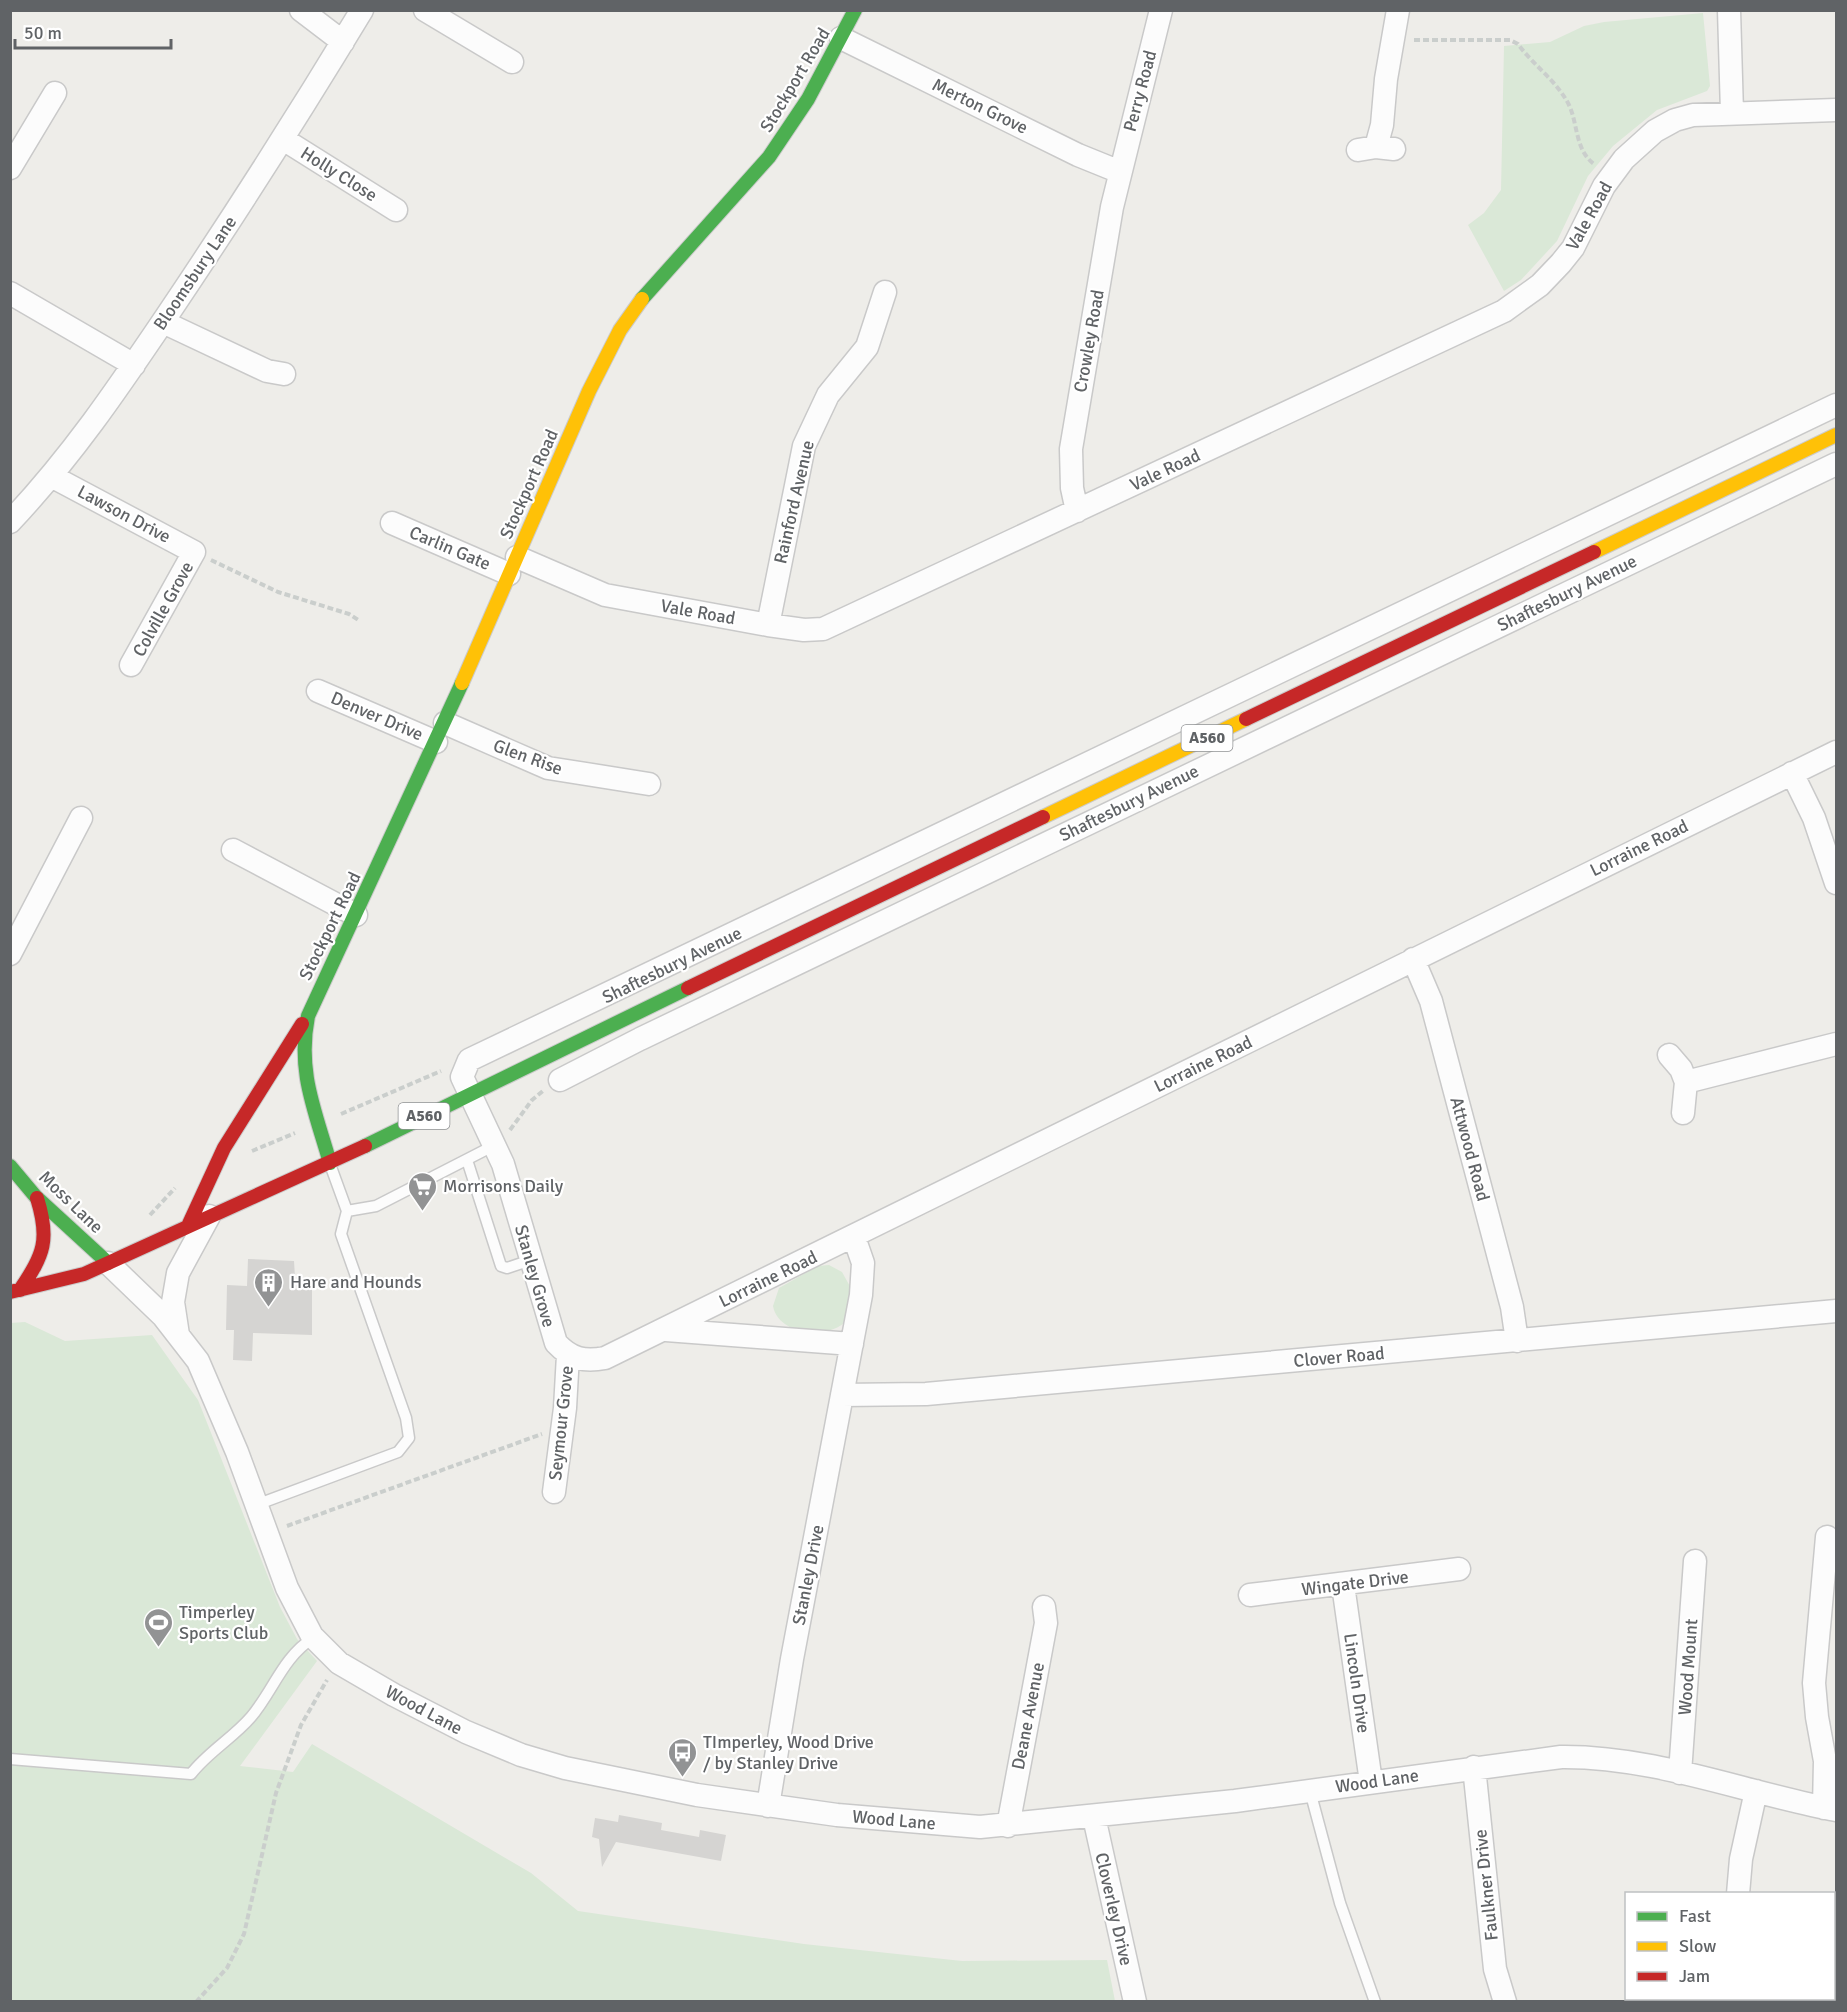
<svg xmlns="http://www.w3.org/2000/svg" width="1847" height="2012" viewBox="0 0 1847 2012" font-family="Signika,sans-serif">
<style>
.green{fill:#dae8d7}
.building{fill:#d5d4d2}
.lines{fill:none;stroke-linecap:round;stroke-linejoin:round}
.lane-casing{stroke:#c9c9c9;stroke-width:13}
.street-casing{stroke:#c9c9c9;stroke-width:25}
.fast-casing{stroke:#cbcbcb;stroke-width:16}
.slow-casing{stroke:#cbcbcb;stroke-width:16}
.jam-casing{stroke:#cbcbcb;stroke-width:16}
.path{stroke:#cacecc;stroke-width:4;stroke-dasharray:6 3;stroke-linecap:butt}
.lane{stroke:#fcfcfc;stroke-width:10}
.street{stroke:#fcfcfc;stroke-width:22}
.fast{stroke:#4caf50;stroke-width:14}
.slow{stroke:#ffc107;stroke-width:14}
.jam{stroke:#c62828;stroke-width:14}
.labels{text-anchor:middle;dominant-baseline:central;stroke-width:4.5;stroke-linejoin:round;paint-order:stroke}
.shield{fill:#fff;stroke:#909294;stroke-width:1.5}
.shield-label{font-size:16px;font-weight:bold;fill:#606366}
.street-label{font-size:18px;fill:#606366;stroke:#fff}
.poi-label{font-size:18px;fill:#606366;stroke:#fff;text-anchor:start}
</style>
<rect width="100%" height="100%" fill="#eeede9"/>
<path class="green" d="M1703,13L1710,86L1707,91L1657,110L1613,146L1588,176L1557,241L1521,280L1504,291L1468,225L1484,213L1501,190L1504,46L1550,42L1584,26L1604,22Z
M829,1265L842,1272L852,1290L844,1323C824,1340 778,1334 773,1306L779,1288L818,1266Z
M25,1322L65,1341L152,1335L198,1400L280,1607L297,1639L317,1661L240,1766L293,1772L312,1744L531,1873L578,1911L804,1944L962,1961L1107,1960L1115,2001L11,2002L10,1323Z"/>
<path class="building" d="M248,1259L294,1261L295,1277L312,1278V1335L253,1333L252,1361L233,1360L234,1330H226L227,1285L247,1286Z
M619,1815L662,1823L661,1830L699,1837L700,1830L726,1835L721,1861L616,1842L602,1867L599,1839L592,1837L595,1818L618,1822Z"/>
<g class="lines">
<defs>
<path id="lane" d="M467,1160L501,1266L507,1268L531,1260
M331,1167L347,1211L376,1206L495,1145
M256,1505L398,1452L409,1438L406,1418L341,1234L347,1211
M10,1759L191,1774C208,1752 233,1738 251,1717C273,1691 283,1657 313,1638
M1310,1791L1340,1903L1375,2002"/>
<path id="street" d="M301,10L343,42
M425,10L512,62
M1729,10L1732,113
M841,38L1078,155L1120,172
M283,139L396,210
M1376,147L1382,125L1386,79L1398,10
M1358,150L1376,147L1394,149
M10,168L55,93
M10,293L134,365
M163,322L267,371L284,374
M1836,405L469,1060L462,1077L503,1164L556,1343C571,1359 584,1362 605,1358L1836,752
M53,477L194,552L131,665
M1077,511L1072,488L1071,449L1112,207L1161,10
M10,522C72,456 116,391 166,317C234,216 299,114 362,10
M392,523L509,574
M517,557L605,595L768,625L804,630L823,629L1504,311L1540,285L1561,263L1573,248L1604,186L1624,159L1655,131L1675,120L1693,115L1836,110
M768,625L804,446L828,395L867,347L885,292
M318,691L436,742
M445,723L548,768L649,784
M1792,773L1814,818L1836,883
M233,850L356,915
M10,954L81,818
M1413,959L1431,1001L1512,1307L1517,1341
M1669,1055L1681,1069L1686,1082L1683,1113
M560,1080L640,1039L1836,464
M1686,1082L1836,1044
M108,1263L163,1316L198,1361L237,1452L287,1588L312,1636L339,1663L394,1695L466,1732L521,1755L565,1768L697,1795L837,1815L980,1827L1235,1801L1561,1757C1655,1756 1745,1793 1836,1810
M666,1330L852,1344
M178,1335L173,1302L178,1273L209,1216
M842,1395L926,1394L1836,1311
M554,1492L565,1408L568,1355
M1343,1585L1371,1782
M1250,1595L1459,1569
M1474,1767L1495,1969L1505,2002
M1680,1773L1695,1561
M768,1806L792,1659L861,1295L863,1263L854,1237
M1824,1808L1825,1761L1817,1717L1814,1683L1827,1537
M1094,1817L1135,2002
M1008,1826L1046,1623L1044,1607
M1738,1894L1741,1859L1756,1791
M1763,2002V1998"/>
<path id="fast" d="M642,299L769,157L808,99L855,10
M365,1146L688,988
M330,1163C315,1110 297,1072 308,1016L462,683
M10,1166L36,1197L108,1263"/>
<path id="slow" d="M1594,552L1836,435
M462,683L589,391L620,330L642,299
M1043,817L1246,719"/>
<path id="jam" d="M1246,719L1594,552
M688,988L1043,817
M188,1226L224,1148L302,1024
M20,1290C44,1254 50,1240 37,1198
M10,1292L84,1274L365,1146"/>
</defs>
<use href="#lane" class="lane-casing"/>
<use href="#street" class="street-casing"/>
<use href="#fast" class="fast-casing"/>
<use href="#slow" class="slow-casing"/>
<use href="#jam" class="jam-casing"/>
<path class="path" d="M1414,40H1510L1518,44C1533,65 1557,81 1569,105C1578,124 1575,150 1594,164
M211,560L278,592L349,614L360,621
M341,1114L441,1071
M510,1130L532,1100L544,1090
M252,1151L295,1133
M150,1215L175,1188
M287,1526L542,1434
M196,2002L227,1968L244,1934L276,1793L301,1725L327,1680"/>
<use href="#lane" class="lane"/>
<use href="#street" class="street"/>
<use href="#fast" class="fast"/>
<use href="#slow" class="slow"/>
<use href="#jam" class="jam"/>
</g>
<defs>
<symbol id="supermarket-pin" viewBox="-11 -11 22 30"><path d="M0 17L-7.5 6A9.5 9.5 0 1 1 7.5 6Z" fill="#929394" stroke="#fff"/><path d="M-6-5.5h2.5l.6 2H6L4.5 2H-2.5L-4.4-4H-6ZM-1.5 3.2a1.3 1.3 0 1 0 .1 0ZM3 3.2a1.3 1.3 0 1 0 .1 0Z" fill="#fff"/></symbol>
<symbol id="building-pin" viewBox="-11 -11 22 30"><path d="M0 17L-7.5 6A9.5 9.5 0 1 1 7.5 6Z" fill="#929394" stroke="#fff"/><path d="M-4-6H4V6H1V3H-1V6H-4ZM-2.5-4.3h1.7v1.8h-1.7ZM.8-4.3h1.7v1.8H.8ZM-2.5-1h1.7V.8h-1.7ZM.8-1h1.7V.8H.8Z" fill="#fff"/></symbol>
<symbol id="stadium-pin" viewBox="-11 -11 22 30"><path d="M0 17L-7.5 6A9.5 9.5 0 1 1 7.5 6Z" fill="#929394" stroke="#fff"/><path d="M0-5a6.5 5 0 1 0 0 10a6.5 5 0 1 0 0-10ZM-3.5-1.8h7v3.6h-7Z" fill="#fff"/></symbol>
<symbol id="bus-pin" viewBox="-11 -11 22 30"><path d="M0 17L-7.5 6A9.5 9.5 0 1 1 7.5 6Z" fill="#929394" stroke="#fff"/><path d="M-5-6H5V4H4V6H2V4H-2V6H-4V4H-5ZM-3.5-4V0h7V-4ZM-3.5 1.2v1.5H-2V1.2ZM2 1.2v1.5H3.5V1.2Z" fill="#fff"/></symbol>
</defs>
<g fill-rule="evenodd">
<use href="#supermarket-pin" x="406" y="1170" width="33" height="45"/>
<use href="#building-pin" x="252" y="1266" width="33" height="45"/>
<use href="#stadium-pin" x="142" y="1606" width="33" height="45"/>
<use href="#bus-pin" x="666" y="1736" width="33" height="45"/>
</g>
<g class="labels">
<g class="shield">
<rect x="1181.5" y="725" width="51" height="26" rx="4.5"/>
<rect x="398.5" y="1103" width="51" height="26" rx="4.5"/>
</g>
<g class="shield-label">
<text x="1207" y="738">A560</text>
<text x="424" y="1116">A560</text>
</g>
<g class="street-label">
<text transform="translate(795 80) rotate(-59)">Stockport Road</text>
<text transform="translate(1140 91) rotate(-75)">Perry Road</text>
<text transform="translate(980 106) rotate(26)">Merton Grove</text>
<text transform="translate(339 174) rotate(32)">Holly Close</text>
<text transform="translate(1589 216) rotate(-61)">Vale Road</text>
<text transform="translate(195 273) rotate(-56)">Bloomsbury Lane</text>
<text transform="translate(1089 341) rotate(-80)">Crowley Road</text>
<text transform="translate(1165 470) rotate(-25)">Vale Road</text>
<text transform="translate(529 484) rotate(-66)">Stockport Road</text>
<text transform="translate(794 502) rotate(-77)">Rainford Avenue</text>
<text transform="translate(124 514) rotate(28)">Lawson Drive</text>
<text transform="translate(450 548) rotate(23)">Carlin Gate</text>
<text transform="translate(1567 593) rotate(-26)">Shaftesbury Avenue</text>
<text transform="translate(163 609) rotate(-61)">Colville Grove</text>
<text transform="translate(698 612) rotate(10)">Vale Road</text>
<text transform="translate(377 716) rotate(23)">Denver Drive</text>
<text transform="translate(528 757) rotate(20)">Glen Rise</text>
<text transform="translate(1129 803) rotate(-26)">Shaftesbury Avenue</text>
<text transform="translate(1639 848) rotate(-26)">Lorraine Road</text>
<text transform="translate(330 926) rotate(-64)">Stockport Road</text>
<text transform="translate(672 965) rotate(-26)">Shaftesbury Avenue</text>
<text transform="translate(1203 1064) rotate(-26)">Lorraine Road</text>
<text transform="translate(1470 1149) rotate(75)">Attwood Road</text>
<text transform="translate(71 1202) rotate(44)">Moss Lane</text>
<text transform="translate(535 1276) rotate(74)">Stanley Grove</text>
<text transform="translate(768 1279) rotate(-26)">Lorraine Road</text>
<text transform="translate(1339 1357) rotate(-5)">Clover Road</text>
<text transform="translate(561 1423) rotate(-84)">Seymour Grove</text>
<text transform="translate(808 1575) rotate(-79)">Stanley Drive</text>
<text transform="translate(1355 1583) rotate(-7)">Wingate Drive</text>
<text transform="translate(1688 1667) rotate(-86)">Wood Mount</text>
<text transform="translate(1357 1683) rotate(82)">Lincoln Drive</text>
<text transform="translate(424 1710) rotate(28)">Wood Lane</text>
<text transform="translate(1028 1716) rotate(-79)">Deane Avenue</text>
<text transform="translate(1377 1781) rotate(-8)">Wood Lane</text>
<text transform="translate(894 1820) rotate(5)">Wood Lane</text>
<text transform="translate(1486 1885) rotate(-96)">Faulkner Drive</text>
<text transform="translate(1114 1909) rotate(77)">Cloverley Drive</text>
</g>
<g class="poi-label">
<text x="443" y="1186">Morrisons Daily</text>
<text x="290" y="1282">Hare and Hounds</text>
<text x="179" y="1612">Timperley<tspan x="179" dy="21">Sports Club</tspan></text>
<text x="703" y="1742">TImperley, Wood Drive<tspan x="703" dy="21">/ by Stanley Drive</tspan></text>
</g>
</g>
<rect width="1847" height="2012" fill="none" stroke="#606366" stroke-width="24"/>
<rect x="1625" y="1892" width="210" height="108" fill="#ffffff" stroke="#bfc1c2" stroke-width="1.5"/>
<rect x="1637" y="1912" width="30" height="9" fill="#4caf50" stroke="#bfc1c2" stroke-width="1.5"/>
<text x="1679" y="1922" font-size="18" fill="#606366">Fast</text>
<rect x="1637" y="1942" width="30" height="9" fill="#ffc107" stroke="#bfc1c2" stroke-width="1.5"/>
<text x="1679" y="1952" font-size="18" fill="#606366">Slow</text>
<rect x="1637" y="1972" width="30" height="9" fill="#c62828" stroke="#bfc1c2" stroke-width="1.5"/>
<text x="1679" y="1982" font-size="18" fill="#606366">Jam</text>
<path d="M15 39v9h156v-9" fill="none" stroke="#606366" stroke-width="3"/>
<text x="24" y="39" font-size="18" fill="#606366" stroke="#ffffff" stroke-width="4.5" paint-order="stroke">50 m</text>
</svg>
